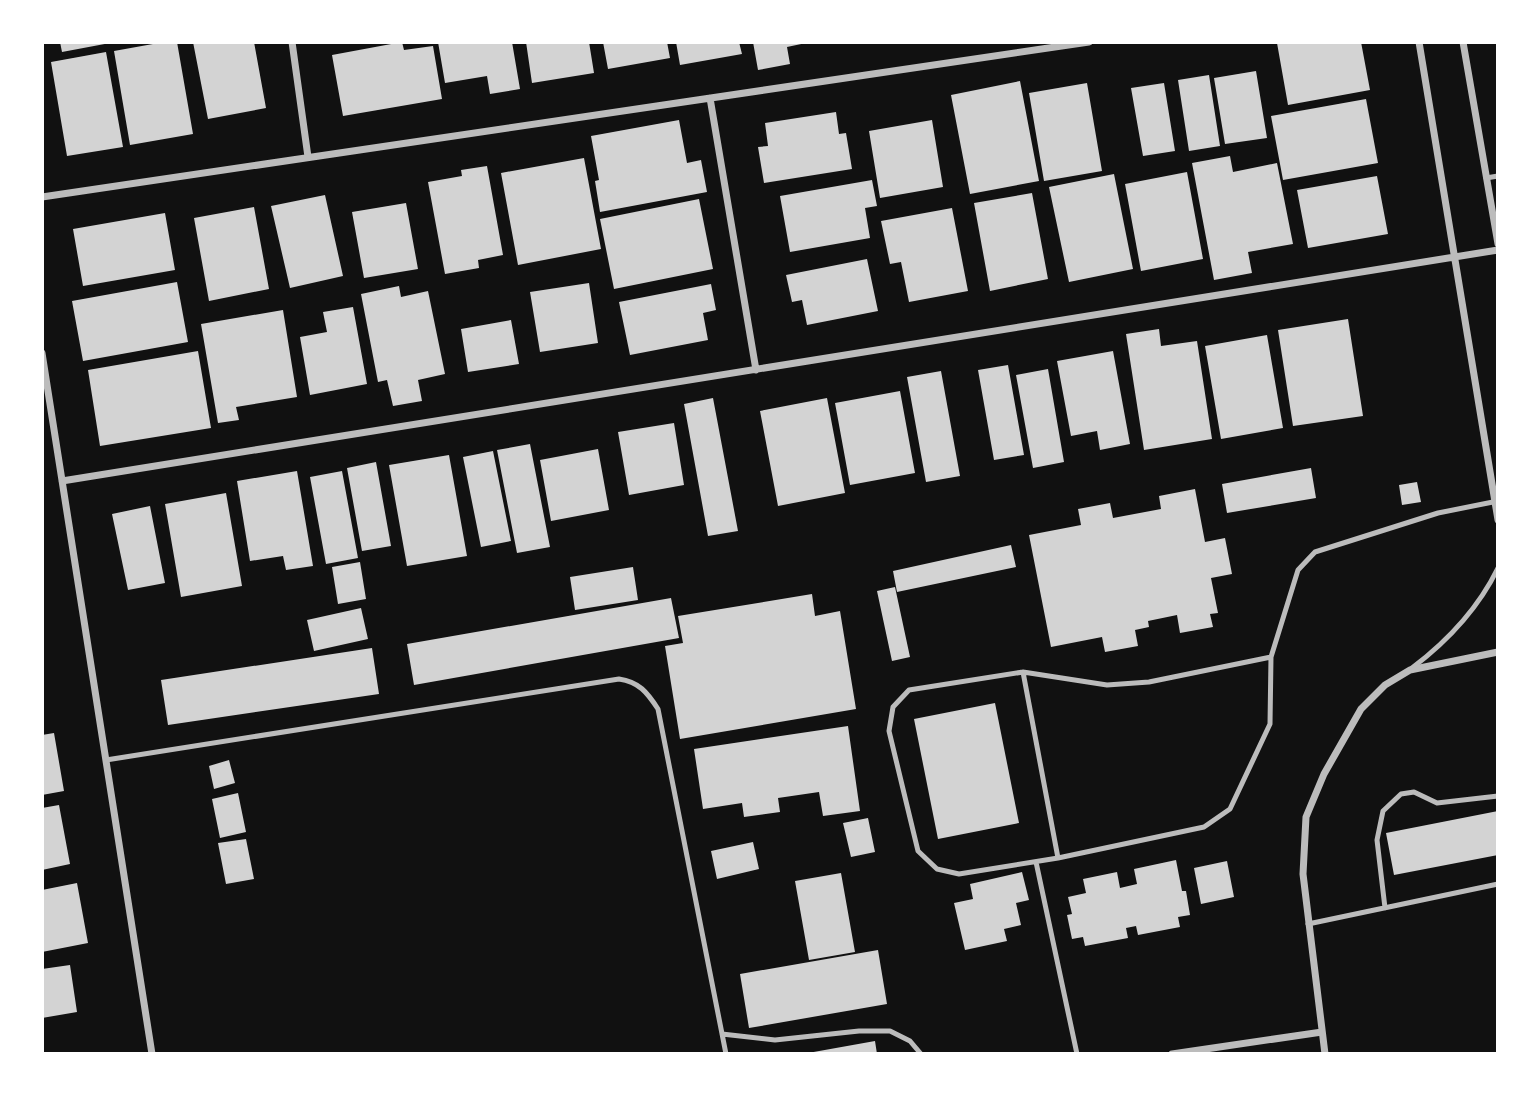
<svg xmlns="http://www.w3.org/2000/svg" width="1540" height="1096" viewBox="0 0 1540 1096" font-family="Montserrat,sans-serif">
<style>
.building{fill:#d3d3d3}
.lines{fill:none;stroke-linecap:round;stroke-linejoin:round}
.service{stroke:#bcbcbc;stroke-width:5}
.minor{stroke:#bcbcbc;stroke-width:7}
</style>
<rect width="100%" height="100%" fill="#111"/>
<path class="building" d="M60,42H110V43L62,52Z
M164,42H177L193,134L130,145L114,51Z
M193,42H254L266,108L208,119Z
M402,42L404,50L433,46L442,99L343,116L332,55Z
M438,42H512L520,89L490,94L487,76L445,83Z
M526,42H589L594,73L532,83Z
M603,42H667L670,58L608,69Z
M676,42H739L742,54L680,65Z
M753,42H806V43L787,47L790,64L758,70Z
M1285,42H1361L1370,90L1288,105L1277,43Z
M106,52L123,147L67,156L51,62Z
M1256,71L1267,138L1225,144L1214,78Z
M1209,75L1220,146L1189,151L1178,80Z
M1020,81L1039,181L970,194L951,95Z
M1087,83L1102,171L1044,181L1029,93Z
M1164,83L1175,151L1143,156L1131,88Z
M1366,99L1378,163L1283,180L1271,116Z
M836,112L839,134L846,133L852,169L764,183L758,147L768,146L765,123Z
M679,120L687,163L701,160L707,192L600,212L595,181L599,180L591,136Z
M932,120L943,187L880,198L869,131Z
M1230,156L1233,172L1277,163L1293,244L1248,252L1252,273L1214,280L1192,163Z
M584,158L601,249L518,265L501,173Z
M487,166L503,255L478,260L479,268L445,274L428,182L462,176L461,170Z
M1187,172L1203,259L1141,271L1125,184Z
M1114,174L1133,269L1069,282L1049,187Z
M1377,176L1388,234L1308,248L1297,190Z
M872,180L877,206L865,208L870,238L790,252L780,196Z
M1032,193L1048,279L990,291L974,203Z
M325,195L343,276L290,288L271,206Z
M699,199L713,269L614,289L600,219Z
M406,203L418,269L364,278L352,212Z
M254,207L269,289L209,301L194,218Z
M952,208L968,291L909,302L901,262L890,264L881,221Z
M165,213L175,270L83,286L73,229Z
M867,259L878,311L807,325L802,300L792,302L786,275Z
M177,282L188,342L83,361L72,301Z
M589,283L598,343L540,352L530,292Z
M711,284L716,310L703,313L708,340L630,355L619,302Z
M399,286L401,297L428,291L445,374L418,380L422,401L393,406L387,380L378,382L361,294Z
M353,307L367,384L310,395L300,337L327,332L323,312Z
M283,310L297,397L236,407L239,420L218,423L201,324Z
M1348,319L1363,416L1293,426L1278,330Z
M511,320L519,364L468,372L461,329Z
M1159,329L1161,346L1197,341L1212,439L1144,450L1126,334Z
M1267,335L1283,428L1221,439L1205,346Z
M198,351L211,428L100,446L88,370Z
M1113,351L1130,444L1100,450L1097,431L1071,436L1057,361Z
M1008,365L1024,455L994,460L978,370Z
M1048,369L1064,462L1033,468L1016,375Z
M941,371L960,476L926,482L907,377Z
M900,391L915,473L850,485L835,403Z
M713,398L738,531L708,536L684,404Z
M827,398L845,493L778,506L760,411Z
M674,423L684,485L629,495L618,432Z
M530,444L550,547L517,553L497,450Z
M598,449L609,510L551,521L540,460Z
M493,451L511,541L481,547L463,457Z
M449,455L467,556L407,566L389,465Z
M376,462L391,546L362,551L347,468Z
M1311,468L1316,498L1227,513L1222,484Z
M297,471L313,566L286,570L283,556L250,561L237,481Z
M342,471L358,558L326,564L310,477Z
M1417,482L1421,502L1402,505L1399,485Z
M1195,489L1205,542L1225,538L1232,574L1211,578L1218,613L1210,614L1213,627L1180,633L1177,615L1148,621L1149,627L1135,630L1138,646L1105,652L1102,637L1051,647L1029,535L1081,525L1078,509L1110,503L1113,518L1161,509L1159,496Z
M226,493L242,586L181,597L165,504Z
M150,506L165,583L128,590L112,514Z
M1011,545L1016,567L897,592L893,571Z
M360,562L366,599L338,604L332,567Z
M633,567L638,600L575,610L570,577Z
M895,587L910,657L892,661L877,591Z
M812,594L815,616L840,611L856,709L680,739L665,646L683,643L678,616Z
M671,598L679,638L414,685L407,644Z
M361,608L368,639L314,651L307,620Z
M372,648L379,694L168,725L161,680Z
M995,703L1019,823L938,839L914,719Z
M848,726L860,811L823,816L819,792L778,798L780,812L744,817L742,803L703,809L694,749Z
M54,733L64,791L42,795V735Z
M229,760L235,783L214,789L209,766Z
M238,793L246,832L220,838L212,799Z
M59,805L70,864L42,870V808Z
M1498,811V855L1394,875L1386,833Z
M868,818L875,852L851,857L843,823Z
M246,839L254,879L226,884L218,843Z
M753,842L759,869L717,879L711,851Z
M1176,860L1182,891H1186L1190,915L1178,917L1180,927L1138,935L1136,926L1126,928L1128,938L1085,946L1083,937L1072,939L1067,915L1072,914L1068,897L1086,893L1083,879L1117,872L1120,888L1137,884L1134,869Z
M1227,861L1234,897L1201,904L1194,868Z
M1022,872L1029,900L1016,903L1021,925L1004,929L1007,941L965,950L954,903L973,899L970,884Z
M841,873L855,952L809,960L795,881Z
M77,883L88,943L42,952V890Z
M878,950L887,1004L749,1028L740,974Z
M70,965L77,1012L42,1018V969Z
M875,1041L877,1054H808V1053Z"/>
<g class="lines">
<path class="service" d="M1486,178L1498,176
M1271,657L1149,682L1107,685L1023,672L909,690L893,707L889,731L918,851L937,869L959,874L1058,858L1204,827L1230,809L1270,724L1271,657L1298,570L1315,552L1438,513L1498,501
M1412,668C1449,640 1478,609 1498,568
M1023,672L1058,858
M106,760L619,679C639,682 647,692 658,709L726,1054
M1036,862L1077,1054
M1385,908L1377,840L1383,811L1401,794L1414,792L1437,803L1498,796
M1308,924L1498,884
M722,1034L775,1040L859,1031H890L910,1041L921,1054"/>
<path class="minor" d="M292,42L308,157
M1419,42L1498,520
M1463,42L1498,244
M710,98L756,370
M42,197L1089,42
M42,353L152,1054
M62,481L1498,250
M1172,1054L1322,1032
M1325,1054L1303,874L1306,817L1324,774L1361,709L1385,685L1410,670L1498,652"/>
</g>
<rect width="1540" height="1096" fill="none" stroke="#ffffff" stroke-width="88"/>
</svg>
